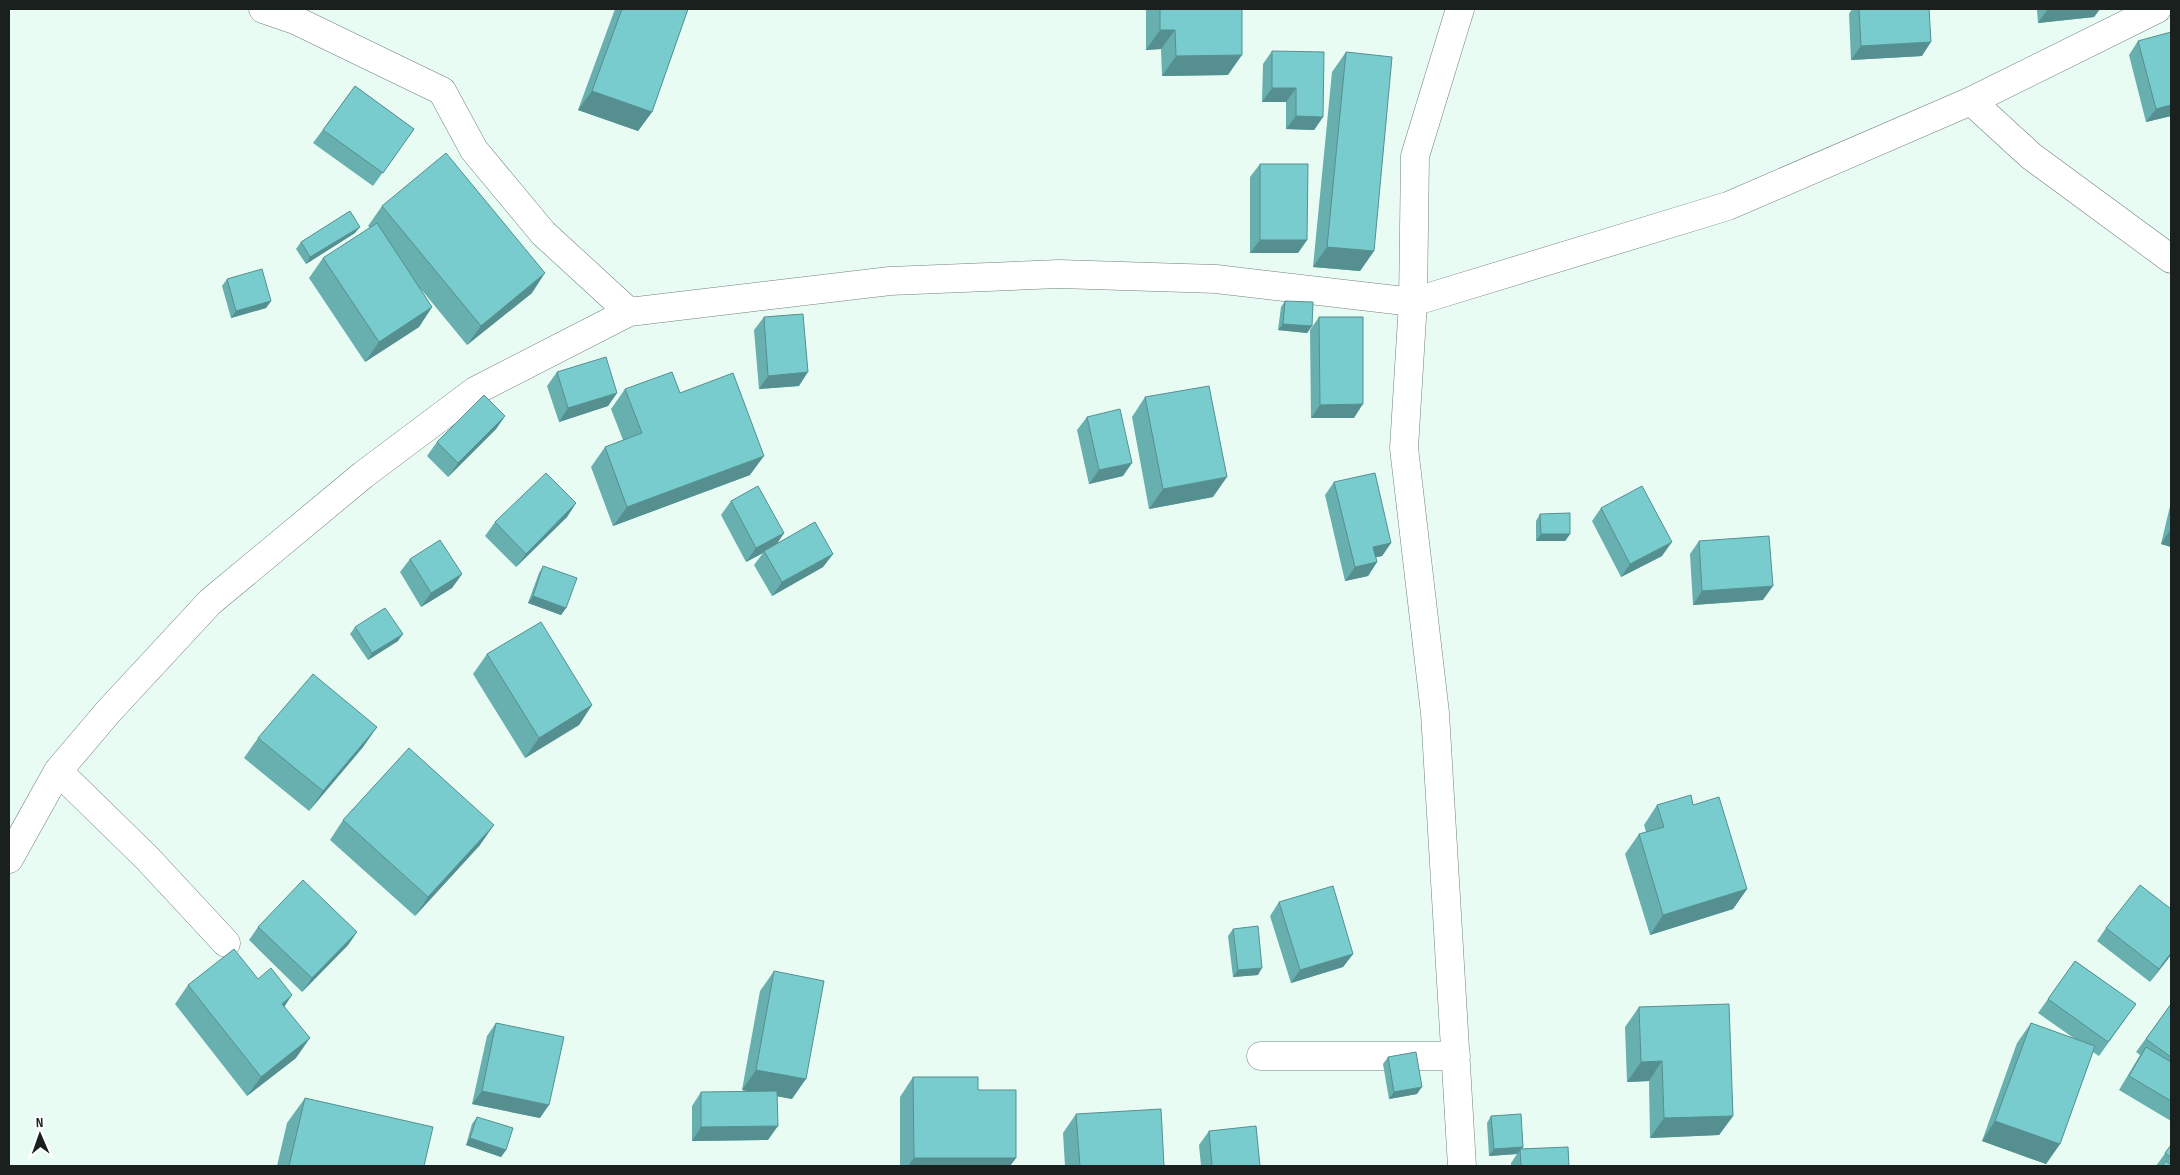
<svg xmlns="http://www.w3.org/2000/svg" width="2180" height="1175" viewBox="0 0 2180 1175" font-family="'Sofia Sans Condensed',sans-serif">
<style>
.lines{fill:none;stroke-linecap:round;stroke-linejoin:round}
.minor-casing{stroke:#71817b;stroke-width:29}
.minor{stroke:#fff;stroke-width:28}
.wall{fill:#68afb0}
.shaded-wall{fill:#558f90}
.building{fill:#79cccd;stroke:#558f90}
</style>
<rect width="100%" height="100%" fill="#e9fcf4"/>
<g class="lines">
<defs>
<path id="minor" d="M263,9L295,20L442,91L474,150L543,233L629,312
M1460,9L1415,156L1413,302L1404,448L1435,713L1462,1166
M1971,101L2031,156L2171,259
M58,771L147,858L226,943
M9,859L58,771L108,712L210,602L363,475L475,391L629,312L890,281L1059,274L1216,279L1413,302L1728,206L1971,101L2157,9
M1261,1056H1456"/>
</defs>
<use href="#minor" class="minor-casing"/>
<use href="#minor" class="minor"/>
</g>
<path class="wall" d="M615,9H688L652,112L638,131L578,110Z
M1146,9H1242L1228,75L1162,76L1161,49L1146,50Z
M1852,9H1929L1922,56L1851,60L1849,14Z
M2037,9H2100L2094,17L2038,23Z
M2138,41L2171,116L2146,122L2129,55Z
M1272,51L1323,117L1314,130L1286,129V102H1262L1263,64Z
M1346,52L1374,251L1360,271L1313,267L1332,72Z
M355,86L414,129L373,186L313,143Z
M1260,164L1307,240L1298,253H1250V177Z
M382,206L532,293L467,345L420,288L432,307L419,327L365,362L309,278L323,258L370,228L368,226Z
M355,233L306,264L296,249L301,242Z
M227,279L271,301L266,308L231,318L222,286Z
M1285,301L1312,326L1307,333L1278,330L1281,307Z
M764,317L799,386L759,389L754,330Z
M1319,317L1354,418H1311L1310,330Z
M557,372L617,393L608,406L559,422L547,386Z
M625,389L680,393L750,475L613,526L591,467L605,447L623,440L611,409Z
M1145,397L1213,497L1149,509L1132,417Z
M505,416L496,429L448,477L427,456L437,442Z
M1087,417L1123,476L1089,484L1077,430Z
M1334,482L1391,543L1382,556L1376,557L1377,562L1368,576L1345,581L1325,495Z
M731,501L784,533L776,544L833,554L823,567L772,596L754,565L763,553L746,562L721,515Z
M2171,502V547L2161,544Z
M576,503L567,517L516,567L485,536L495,522Z
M1601,508L1662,556L1621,577L1592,521Z
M1540,514L1570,534L1565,541H1536V521Z
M1699,541L1763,600L1693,605L1690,554Z
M410,559L462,574L452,588L421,607L400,572Z
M543,566L566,608L561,615L528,603L539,573Z
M355,627L398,641L368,660L350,634Z
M487,654L592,705L579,725L525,758L473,674Z
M377,727L363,747L309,811L244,758L258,738Z
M1657,805H1693L1747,889L1733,909L1650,935L1625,854L1639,834L1646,832L1644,825Z
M343,820L480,845L415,916L330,840Z
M1279,902L1353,954L1343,967L1291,983L1270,916Z
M2171,909V955L2150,982L2097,941L2106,928Z
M258,927L357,932L348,945L302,992L249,940Z
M1233,929L1258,975L1233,977L1228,936Z
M2075,961L2136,1004L2099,1056L2093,1052L2060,1144L2046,1164L1982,1141L2017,1043L2031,1023L2075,1039L2038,1013Z
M774,971L792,1099L777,1096L768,1140L692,1141V1106L701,1092H751L742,1090L760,991Z
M258,979L285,1007L296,1058L247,1096L175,1004L188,985Z
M2171,1004V1121L2119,1090L2140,1055L2136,1052Z
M1639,1007L1733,1116L1719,1135L1650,1138L1649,1081L1627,1082L1625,1027Z
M496,1023L540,1118L472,1104L487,1036Z
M1388,1057L1417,1094L1389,1099L1383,1064Z
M913,1077L978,1090L1016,1158L1010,1166H900V1097Z
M305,1098L424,1166H277L287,1123Z
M1076,1114L1164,1166H1065L1063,1133Z
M1491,1116L1523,1147L1522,1149L1569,1166H1511V1163L1517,1154L1489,1156L1487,1123Z
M477,1117L506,1150L501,1157L466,1145L472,1124Z
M1209,1131L1260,1166H1201L1199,1145Z
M2171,1145V1166H2156Z"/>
<path class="shaded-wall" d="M2048,9H2100L2094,17L2038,23Z
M1160,30H1175L1161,49L1146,50Z
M1931,42L1922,56L1851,60L1861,46Z
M1242,55L1228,75L1162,76L1176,56Z
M1272,88H1296L1286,102H1262Z
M592,91L652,112L638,131L578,110Z
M2171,105V116L2146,122L2156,109Z
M1296,116L1323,117L1314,130L1286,129Z
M360,227L355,233L306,264L310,257Z
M1260,240H1307L1298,253H1250Z
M1327,247L1374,251L1360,271L1313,267Z
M545,273L532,293L467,345L481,326Z
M271,301L266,308L231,318L236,311Z
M432,307L419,327L365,362L379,342Z
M1283,324L1312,326L1307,333L1278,330Z
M808,372L799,386L759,389L768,376Z
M617,393L608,406L559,422L568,408Z
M1363,404L1354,418H1311L1320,405Z
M505,416L496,429L448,477L458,463Z
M764,456L750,475L613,526L627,507Z
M1132,463L1123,476L1089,484L1099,470Z
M1227,477L1213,497L1149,509L1163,489Z
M576,503L567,517L516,567L526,554Z
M2170,530L2171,531V547L2161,544Z
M784,533L775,547L764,551L763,553L746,562L756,548Z
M1541,534H1570L1565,541H1536Z
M1672,542L1662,556L1621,577L1630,564Z
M1391,543L1382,556L1364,560L1373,547Z
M833,554L823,567L772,596L782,582Z
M1377,562L1368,576L1345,581L1355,567Z
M462,574L452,588L421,607L431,593Z
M1773,586L1763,600L1693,605L1702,591Z
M533,596L566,608L561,615L528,603Z
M403,634L398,641L368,660L372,653Z
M592,705L579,725L525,758L539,738Z
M377,727L363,747L309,811L323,791Z
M494,825L480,845L415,916L428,897Z
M1747,889L1733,909L1650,935L1663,915Z
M357,932L348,945L302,992L312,978Z
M2171,953V955L2150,982L2159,969Z
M1353,954L1343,967L1291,983L1300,970Z
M1262,968L1258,975L1233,977L1238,970Z
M292,995L279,1015L282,1004Z
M310,1038L296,1058L247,1096L261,1077Z
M1662,1061L1649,1081L1627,1082L1641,1062Z
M756,1070L806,1079L792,1099L742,1090Z
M1422,1087L1417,1094L1389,1099L1394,1092Z
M482,1091L549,1105L540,1118L472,1104Z
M1733,1116L1719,1135L1650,1138L1664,1118Z
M1995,1121L2060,1144L2046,1164L1982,1141Z
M778,1126L768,1140L692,1141L701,1127Z
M470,1138L506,1150L501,1157L466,1145Z
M1523,1147L1517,1154L1489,1156L1494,1149Z
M914,1158H1016L1010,1166H908Z"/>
<path class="building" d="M622,9H688L652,112L592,91Z
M1160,9H1242V55L1176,56L1175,30H1160Z
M1859,9H1929L1931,42L1861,46Z
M2171,32V105L2156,109L2138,41Z
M1272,51L1324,52L1323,117L1296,116V88H1272Z
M1346,52L1392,57L1374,251L1327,247Z
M355,86L414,129L383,173L323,130Z
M446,153L545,273L481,326L382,206Z
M1260,164H1308L1307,240H1260Z
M350,211L360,227L310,257L301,242Z
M377,223L432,307L379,342L323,258Z
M262,269L271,301L236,311L227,279Z
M1285,301L1313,302L1312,326L1283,324Z
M803,314L808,372L768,376L764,317Z
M1319,317H1363V404L1320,405Z
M606,357L617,393L568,408L557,372Z
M672,372L680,393L733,373L764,456L627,507L605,447L642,433L625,389Z
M1209,386L1227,477L1163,489L1145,397Z
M484,395L505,416L458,463L437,442Z
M1120,409L1132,463L1099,470L1087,417Z
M546,473L576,503L526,554L495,522Z
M1375,473L1391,543L1373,547L1377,562L1355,567L1334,482Z
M758,486L784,533L756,548L731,501Z
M1642,486L1672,542L1630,564L1601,508Z
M1570,513V534H1541L1540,514Z
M815,522L833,554L782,582L764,551Z
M1769,536L1773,586L1702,591L1699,541Z
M440,540L462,574L431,593L410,559Z
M543,566L577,578L566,608L533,596Z
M385,608L403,634L372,653L355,627Z
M541,622L592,705L539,738L487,654Z
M313,674L377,727L323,791L258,738Z
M409,748L494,825L428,897L343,820Z
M1691,795L1693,805L1719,797L1747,889L1663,915L1639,834L1664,827L1657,805Z
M303,880L357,932L312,978L258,927Z
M2140,885L2171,909V953L2159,969L2106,928Z
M1333,886L1353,954L1300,970L1279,902Z
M1258,926L1262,968L1238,970L1233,929Z
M234,949L258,979L271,968L292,995L282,1004L310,1038L261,1077L188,985Z
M2075,961L2136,1004L2108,1042L2048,999Z
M774,971L824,981L806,1079L756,1070Z
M1729,1004L1733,1116L1664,1118L1662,1061L1641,1062L1639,1007Z
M2171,1004V1057L2146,1039Z
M496,1023L564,1037L549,1105L482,1091Z
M2031,1023L2095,1046L2060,1144L1995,1121Z
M2146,1047L2171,1062V1101L2129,1076Z
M1416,1052L1422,1087L1394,1092L1388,1057Z
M913,1077H978V1090H1016V1158H914Z
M777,1091L778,1126L701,1127V1092Z
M305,1098L433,1127L424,1166H289Z
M1161,1109L1164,1166H1080L1076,1114Z
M1521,1114L1523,1147L1494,1149L1491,1116Z
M477,1117L513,1128L506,1150L470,1138Z
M1256,1126L1260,1166H1212L1209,1131Z
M2171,1145V1157L2165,1153Z
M1568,1147L1569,1166H1521L1520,1149Z
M2166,1161L2171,1165V1166H2162Z"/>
<rect width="2180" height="1175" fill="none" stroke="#1a201d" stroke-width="20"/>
<g transform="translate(40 1135) rotate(358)" stroke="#ffffff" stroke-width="4" paint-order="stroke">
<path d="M0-4L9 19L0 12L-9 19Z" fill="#1a201d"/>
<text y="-8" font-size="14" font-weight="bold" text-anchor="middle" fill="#1a201d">N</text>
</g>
</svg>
